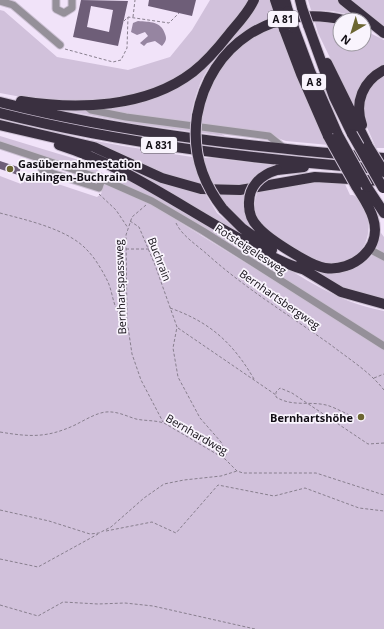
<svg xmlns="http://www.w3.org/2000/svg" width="384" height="629" viewBox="0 0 384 629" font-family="'Open Sans',sans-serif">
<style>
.green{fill:#d1c1db;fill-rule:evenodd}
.water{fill:#9685a1}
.building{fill:#6e5e78;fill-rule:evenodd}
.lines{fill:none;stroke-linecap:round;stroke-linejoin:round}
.minor-casing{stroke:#cdc1d4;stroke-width:9}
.highway-casing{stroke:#cdc1d4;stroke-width:12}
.path{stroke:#887f8e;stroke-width:1;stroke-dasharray:3 2;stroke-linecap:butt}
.minor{stroke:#959099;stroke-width:7}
.highway{stroke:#3a3040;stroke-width:10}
.highway-bridge-casing{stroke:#cdc1d4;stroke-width:12;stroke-linecap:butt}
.highway-bridge{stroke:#3a3040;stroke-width:10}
.poi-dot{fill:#6c6632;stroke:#f9f4fd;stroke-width:1.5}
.labels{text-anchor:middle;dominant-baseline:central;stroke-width:3.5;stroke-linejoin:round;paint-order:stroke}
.shield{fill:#f9f4fd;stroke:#57525a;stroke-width:1}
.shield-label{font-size:10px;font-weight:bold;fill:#110d14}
.poi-label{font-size:11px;font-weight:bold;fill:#110d14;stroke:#f9f4fd;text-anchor:start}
.street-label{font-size:11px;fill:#110d14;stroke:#f9f4fd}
</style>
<rect width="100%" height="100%" fill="#f1e3f9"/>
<path class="green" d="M210,0H251C233,23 218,45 196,65C191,69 187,74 182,77C128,108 58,105 0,93V10L4,11L57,57L128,70L170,57L192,30Z
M257,0H270L274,16C224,39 197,68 190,123L124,114L92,107L186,79Z
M308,0H338L356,16L332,11L311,10Z
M349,0H384V26Z
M314,19L340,22V44H364V30L384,40V67L355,109L318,33Z
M277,25L300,86L319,125L318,126L329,145L286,141C277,139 274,133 265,131L263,132L200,125L205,99L220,69L243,42Z
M384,75V148H376L366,125L362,108L370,86Z
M79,107L92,114L220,133L225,136L136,124L52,108Z
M53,133L123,146L192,157L201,186L152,171Z
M0,136L82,161L109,177L111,169C162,198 213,227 264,255C307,279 334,301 384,311V629H0V176L21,184L25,173L97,197L101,194L106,177L0,148ZM109,177L160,203L312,304L142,199L107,183Z
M77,146L98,152L205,193L217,213L249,240Z
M203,158H213L280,166L249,186L214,188Z
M317,179L344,182L350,195H353C359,198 361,202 364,208C377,234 361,265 331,264C313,264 279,239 265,228C254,216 252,205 258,191L300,181L303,184L315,183Z
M244,193V206L246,210L305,264L361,263L373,255L384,259V300L346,290L304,266L268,243L234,216L218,194Z
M378,229L384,237V254L376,247Z"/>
<path class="water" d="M138,21C150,22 161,21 165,34C167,39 166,41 162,46L155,41L147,43L144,46L140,43L148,36L145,32L137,35L131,32L133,23Z"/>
<path class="building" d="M81,0L128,1L118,46L73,37ZM91,6L113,10L109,32L87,27Z
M149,0H196L192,16L148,6Z
M0,161L21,168L18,175L0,169Z"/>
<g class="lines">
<defs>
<path id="minor" d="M56,0V9L64,13L72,8V0
M0,1L13,5L60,45
M85,105L91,110L126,117L269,136L285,149
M0,145L102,179L152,201L203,231L384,346
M45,160L42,170L99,188L102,179
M369,249L384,257"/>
<path id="highway" d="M275,0L279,12
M285,0L288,11
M300,0L302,8
M343,0L384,33
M308,25L334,97L352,134
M294,28L310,71L338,135
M284,29L301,74L328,136
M327,63L368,146
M21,101C77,110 146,108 193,72C207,61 218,48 229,34C238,23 248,13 254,0
M0,102C126,134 255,147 384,158
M0,113C124,144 252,159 379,169
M197,116C210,44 273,3 344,20
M0,125L94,147L162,178L201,189L240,190L315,177L384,181
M362,125C354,102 363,81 384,70
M59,145C126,166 181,207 242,240C262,251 281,263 302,269
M277,170L304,167
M367,187L384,213
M249,205C249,213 252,221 258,227C268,239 311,266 325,268C353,272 383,248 373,218C370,207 362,196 356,186
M223,209L242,228L272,250
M298,266L341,292L384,304"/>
</defs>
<use href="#minor" class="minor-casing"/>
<use href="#highway" class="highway-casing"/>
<path class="path" d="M133,17L135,0
M124,21L128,17L169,23L179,13
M65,49L113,62L121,60L127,48L128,17
M99,194L116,210L128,228
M146,205L132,217L126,235L127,320L132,354L141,380L163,422
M0,213C26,220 68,229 87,250C95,258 102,270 107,280C114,293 112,313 127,320
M130,221L139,227L155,265L177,327L173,348L178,377L200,418L221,442L226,454L225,459
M176,223C182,236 197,245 208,255C246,289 289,315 331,345C349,359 370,372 384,390
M126,249H149
M170,308C210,322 233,343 254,379
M178,328L276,395
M374,378L384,374
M364,419C351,418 338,408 326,405C309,401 292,407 276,397V392L280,388L292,393L368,444L384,443
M0,432C30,437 47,438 75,425C85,420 96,413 106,412C117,411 126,416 136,419C145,421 154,420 164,423L225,459L237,471L243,473H316L384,495
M0,510L49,521L90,534L99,533L111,527L144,498L164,484L184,480L221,476L237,471
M106,531L152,522L176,533L218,485L274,496L305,488L359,508L384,511
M0,559L38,567L98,534
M0,605L38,616L63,602L98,604L125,603L153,606L255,629"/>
<use href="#minor" class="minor"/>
<use href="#highway" class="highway"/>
<defs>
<path id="highway-bridge" d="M302,8L308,25
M288,11L294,28
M279,12L284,29
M197,116C192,150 202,182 223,209
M352,134L383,188
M338,135L367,187
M328,136L356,186
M368,146L384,172
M249,205C248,187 260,175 277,170"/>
</defs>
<use href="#highway-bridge" class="highway-bridge-casing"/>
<use href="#highway-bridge" class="highway-bridge"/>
</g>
<g class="poi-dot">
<circle cx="10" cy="169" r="4"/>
<circle cx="361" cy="417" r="4"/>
</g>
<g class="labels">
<g class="shield">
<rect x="268" y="11" width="30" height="16" rx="3"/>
<rect x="302" y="74" width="24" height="16" rx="3"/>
<rect x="141" y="137" width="36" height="16" rx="3"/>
</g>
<g class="shield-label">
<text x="283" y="19">A 81</text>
<text x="314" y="82">A 8</text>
<text x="159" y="145">A 831</text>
</g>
<g class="poi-label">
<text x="18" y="163">Gasübernahmestation<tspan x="18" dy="13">Vaihingen-Buchrain</tspan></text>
<text x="353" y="417" text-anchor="end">Bernhartshöhe</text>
</g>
<g class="street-label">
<text transform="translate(251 249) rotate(33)">Rotsteigelesweg</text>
<text transform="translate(160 259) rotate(69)">Buchrain</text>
<text transform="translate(120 287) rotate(-92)">Bernhartspassweg</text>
<text transform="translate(280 299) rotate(35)">Bernhartsbergweg</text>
<text transform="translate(197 434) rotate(30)">Bernhardweg</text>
</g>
</g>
<g transform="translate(352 32) rotate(218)"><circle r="19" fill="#f9f4fd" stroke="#9c98a0"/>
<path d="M0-3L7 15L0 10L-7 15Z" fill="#6c6632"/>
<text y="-6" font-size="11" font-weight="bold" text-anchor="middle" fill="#110d14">N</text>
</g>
</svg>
